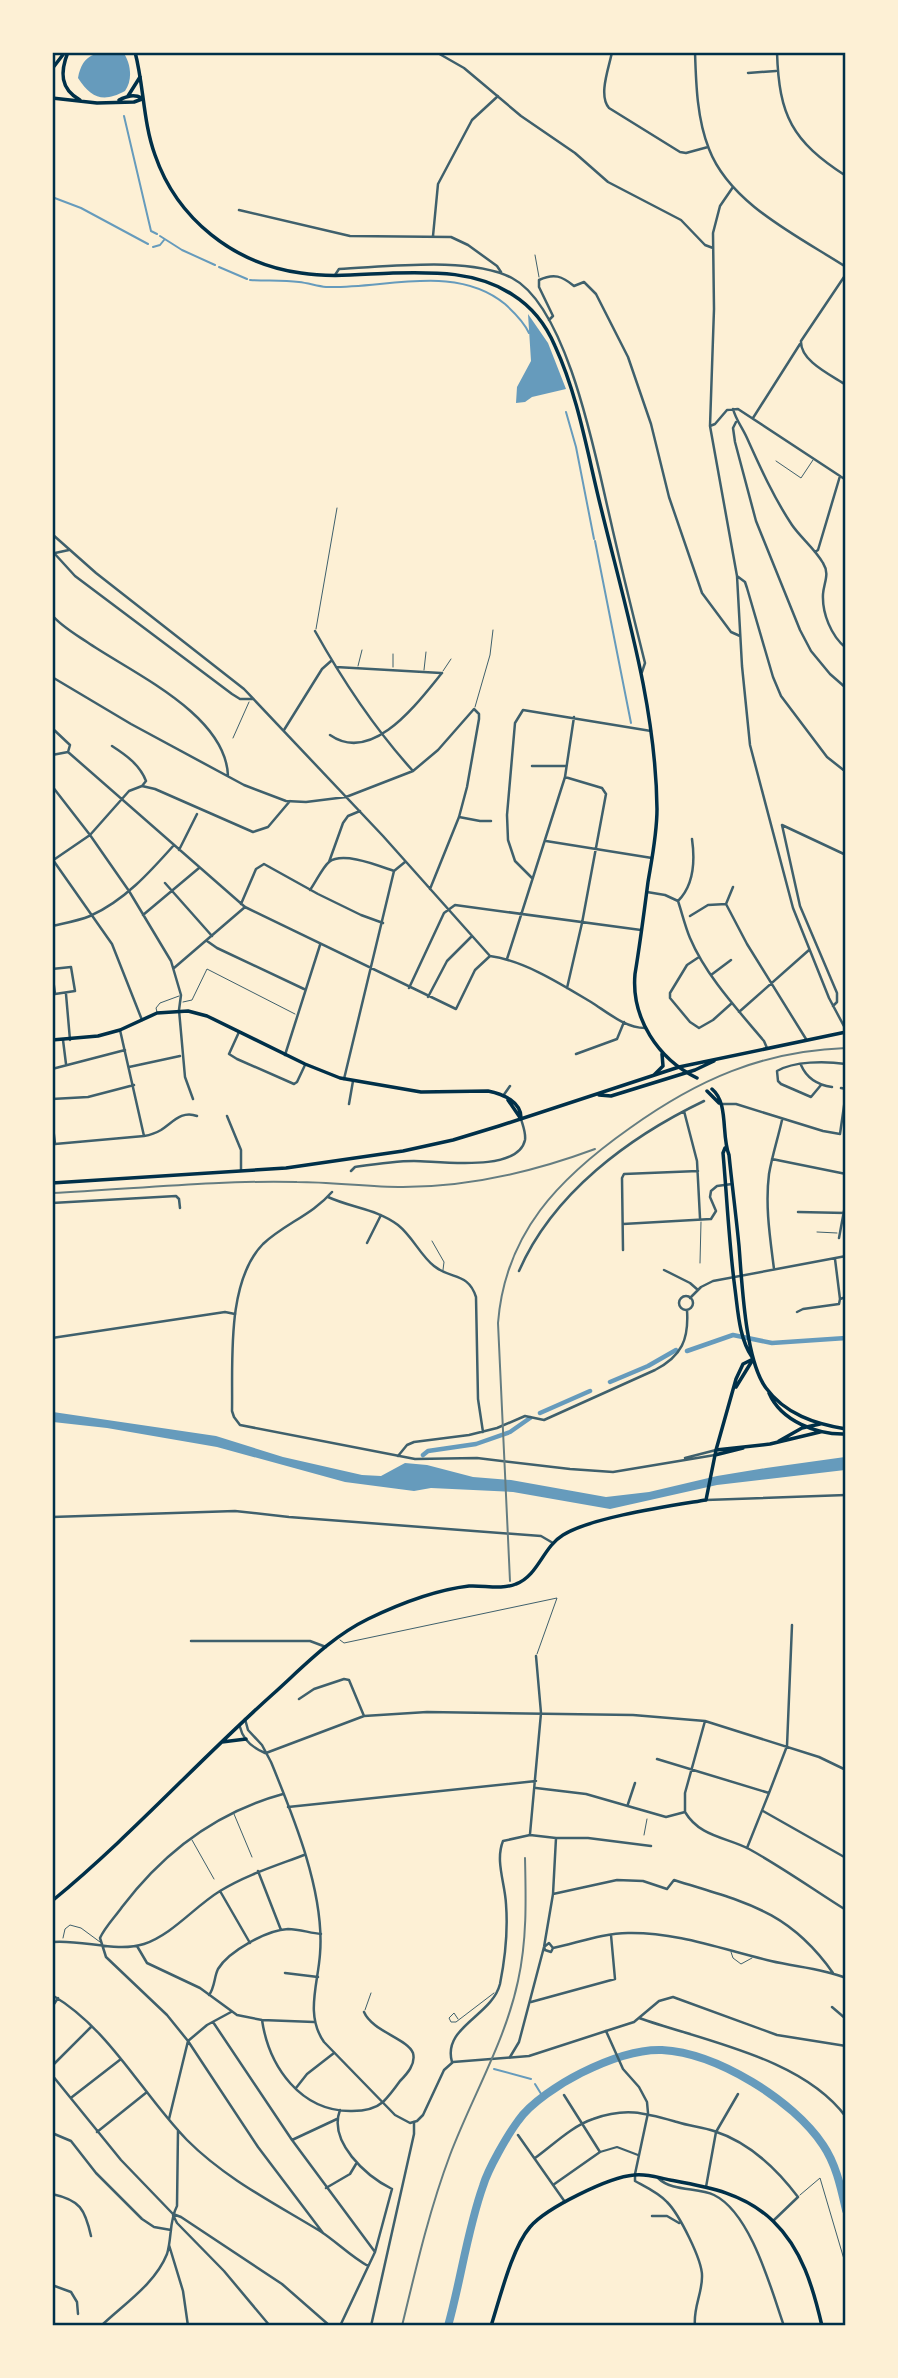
<svg xmlns="http://www.w3.org/2000/svg" width="898" height="2378" viewBox="0 0 898 2378" font-family="'PT Sans',sans-serif">
<style>
.water{fill:#669bbc}
.lines{fill:none;stroke-linecap:round;stroke-linejoin:round}
.stream{stroke:#669bbc;stroke-width:2}
.canal{stroke:#669bbc;stroke-width:4.5}
.river{stroke:#669bbc;stroke-width:8}
.service{stroke:#3f606c;stroke-width:1}
.pedestrian{stroke:#3f606c;stroke-width:2}
.minor{stroke:#3f606c;stroke-width:2.5}
.tertiary{stroke:#3f606c;stroke-width:2.5}
.secondary{stroke:#003049;stroke-width:3.5}
.primary{stroke:#003049;stroke-width:3.5}
.trunk{stroke:#003049;stroke-width:3.5}
.rail{stroke:#657d81;stroke-width:2}
.neatline{fill:none;stroke:#003049;stroke-width:2.5}
</style>
<rect width="100%" height="100%" fill="#fdf0d5"/>
<path class="water" d="M123,52C131,63 133,80 125,91C103,103 91,98 78,78C83,51 99,52 123,52Z
M528,314L548,343L566,389L532,397L525,402L516,403L517,387L531,361Z
M53,1412L216,1436L283,1457L362,1475L381,1476L405,1463L427,1465L473,1477L511,1480L606,1497L649,1492L717,1476L766,1468L845,1457V1470L717,1485L610,1509L513,1492L431,1488L414,1491L345,1482L217,1447L107,1428L53,1422Z"/>
<g class="lines">
<path class="stream" d="M124,116L151,231L157,234
M52,197L81,208L148,244
M160,236L182,250L215,265
M153,247L160,245L164,240
M219,267L247,279
M250,280C266,281 283,280 299,282C308,283 317,286 326,287C385,289 455,263 505,304C515,313 524,322 529,333
M566,412L576,447L594,539
M595,541L631,723
M494,2069L531,2079
M535,2084L543,2097"/>
<path class="canal" d="M687,1351L733,1335L772,1343L846,1338
M610,1382L648,1366L676,1350
M540,1413L590,1391
M423,1455L428,1451L476,1444L510,1432L530,1418"/>
<path class="river" d="M448,2326C461,2280 467,2231 483,2186C488,2169 507,2136 518,2121C530,2103 561,2083 581,2073C605,2061 634,2049 662,2050C717,2053 793,2100 823,2145C836,2164 841,2188 846,2210"/>
<path class="service" d="M535,255L539,277
M776,461L801,478L813,460
M316,629L337,508
M358,666L362,650
M393,667V654
M424,670L426,652
M443,671L451,659
M475,707L490,655L493,630
M233,738L249,702
M183,1002L192,1000L207,969L295,1014
M157,1012L156,1008L160,1003L179,996
M817,1232L837,1233
M432,1241L444,1262L443,1270
M700,1263L701,1222
M340,1640L344,1643L557,1598L537,1654
M234,1814L252,1857
M644,1835L647,1819
M192,1840L214,1879
M63,1938L65,1929L70,1925L81,1928L100,1942
M731,1952L733,1958L741,1964L752,1958
M365,2010L371,1993
M458,2019L454,2013L449,2018L451,2022H456L494,1993
M800,2195L820,2178L846,2266"/>
<path class="pedestrian" d="M600,2152L617,2147L638,2155"/>
<path class="minor" d="M436,52L464,68L521,116L575,153L608,182L681,220L705,245L713,248
M612,52C609,68 598,95 609,108L680,152L686,153L708,147
M695,52C696,84 697,119 709,149C730,204 798,236 846,267
M777,52C779,116 792,141 846,176
M748,73L776,71
M733,187L720,206L713,233L714,309L710,426L737,576L742,666L750,745L793,908L829,998L846,1030
M239,210L350,236L451,237L468,245L497,266L501,272
M433,236L438,184L472,120L498,96
M846,274L801,341C800,361 831,375 846,385
M335,275L339,269C387,267 470,256 512,278C568,307 596,459 610,518C621,567 633,615 645,663L642,672
M549,320L553,316L539,287V280C554,273 562,276 574,286L584,282L596,294L628,357L651,424L669,497L702,593L731,632L740,636
M733,409C736,420 742,427 747,438C760,467 774,498 792,525C801,538 815,549 823,563C830,574 824,582 823,594C822,613 831,636 846,648
M753,418L800,344
M736,422L733,428L735,442L756,521L800,630L811,651L830,674L846,688
M710,426L715,424L727,410L738,409L846,480
M52,534L96,573L244,689L383,836L490,956C525,961 561,984 591,1002C607,1012 625,1028 645,1028
M815,552L818,550L840,476
M54,553L75,576L232,694L240,699H253
M55,553L69,550
M737,576L745,582L747,588L773,677L781,696L827,757L846,772
M52,615C61,626 75,634 87,642C132,673 226,714 228,776
M315,631C343,681 374,728 413,771
M336,667L441,673
M52,677L131,724L244,785L286,801L306,802L346,797L413,771L438,750L474,709L479,714V719L467,787L459,817L430,889
M52,728L70,745L68,752L245,907L456,1009L475,970L490,956
M284,730L322,669L331,661
M330,735C373,765 418,702 442,673
M112,746C126,755 140,765 146,781L142,786
M52,755L68,752
M532,766H566
M565,777L602,788L606,794L582,923L567,988
M52,786L90,835L129,891L171,961L181,995L179,1010L185,1077L193,1099
M459,817L480,821H491
M782,825L800,906L837,993V1002L833,1006
M782,825L846,855
M546,841L652,858
M179,850L197,814
M53,860L112,944L142,1020
M52,861L90,835L129,791L142,786L155,789L253,832L268,827L290,801
M329,862L343,823L348,816L360,811
M532,878L515,861L508,840L507,815L515,723L523,710L651,731
M165,883L212,936
M733,887L726,904L747,944L806,1039
M310,890C316,882 322,868 329,862C343,851 379,866 394,871L405,862
M647,892L665,895L678,901C682,913 685,926 690,938C706,976 738,1010 764,1041L767,1048
M678,901C694,885 695,860 692,839
M241,904L256,869L264,864L318,894L361,915L383,923
M143,915L199,868
M690,916L708,905L726,904
M52,926C65,923 78,921 90,916C124,901 150,872 174,845
M207,941L217,948L304,989
M699,957L687,965L670,993V998L690,1022L699,1028L713,1020L732,1003
M507,959L565,777L574,717
M174,968L245,907
M52,969L71,967L75,991L55,994L52,971
M711,975L731,960
M409,988L444,913L455,905L641,930
M66,994L70,1040
M428,997L447,961L472,936
M739,1012L809,950
M239,1032L229,1054L237,1059L294,1084L297,1082L305,1065
M63,1040L66,1064
M576,1054L617,1039L624,1022
M285,1055L320,945
M801,1065C807,1079 818,1085 832,1087
M129,1067L180,1056
M52,1069L125,1050
M344,1079L394,871
M821,1085L811,1097L781,1084L778,1081L777,1071C794,1061 825,1061 846,1064
M841,1088L846,1089
M503,1096L510,1086
M52,1099L88,1097L134,1085
M349,1104L353,1081
M722,1104H736L823,1131L840,1134L846,1092
M684,1111L697,1161L700,1218
M227,1116L241,1150V1170
M52,1118L55,1144L144,1136L120,1030
M144,1136C150,1135 156,1133 161,1130C173,1122 182,1110 197,1116
M772,1159L846,1174
M328,1197C352,1208 377,1209 398,1225C413,1237 420,1255 434,1266C451,1280 468,1272 476,1297L478,1399L483,1432
M52,1203L176,1196L179,1199L180,1208
M798,1212L846,1213
M623,1224L711,1219L716,1211L710,1197L711,1191L717,1186L732,1184
M839,1238L846,1200
M367,1243L381,1215
M623,1250L622,1178L624,1174L698,1171
M835,1259L840,1299L846,1297
M774,1269C770,1237 765,1206 769,1174C772,1156 778,1138 782,1120
M664,1270L690,1283L698,1290
M519,1271C553,1193 629,1137 704,1101
M679 1303a7 7 0 1 1 14 0a7 7 0 1 1-14 0Z
M690,1298L701,1287L713,1281L846,1256
M797,1312L803,1309L839,1304L840,1299
M52,1338L225,1312L235,1314
M398,1456L407,1445L414,1442L469,1435L497,1428L525,1416L544,1420L655,1370C682,1356 689,1339 687,1310
M52,1517L235,1511L289,1517L541,1536L553,1543
M191,1641H310L326,1647
M299,1699L314,1689L344,1679L349,1680L364,1716
M266,1753L364,1716L427,1712L633,1715L705,1721L819,1757L846,1770
M657,1759L769,1793L747,1848
M536,1788L586,1794L666,1817L685,1812
M769,1793L787,1746L792,1625
M283,1794C217,1812 163,1853 122,1907C115,1917 105,1927 100,1938L106,1957L167,2015L188,2041L258,2147L323,2233
M628,1804L635,1783
M288,1807L536,1781
M763,1811L846,1858
M685,1812C700,1837 726,1837 749,1849C782,1867 814,1890 846,1910
M685,1812V1793L705,1721
M530,1834L541,1713L536,1656
M556,1838H588L651,1846
M258,1871L281,1930
M220,1891L250,1943
M553,1894L617,1880L643,1881L667,1889L674,1880C743,1902 788,1909 833,1973
M52,1942C82,1939 116,1953 144,1944C173,1934 194,1907 220,1891C246,1875 275,1866 304,1855
M137,1946L147,1963L200,1988L237,2015L262,2020L314,2022
M553,1948L549,1943L544,1947L545,1950L551,1952L553,1948C577,1943 603,1933 628,1933C677,1932 724,1950 771,1961C796,1967 822,1968 846,1978
M285,1973L318,1977
M52,1995C110,2029 142,2094 187,2140C226,2179 274,2203 320,2231C337,2242 350,2256 368,2266
M209,1995C215,1987 214,1977 218,1969C229,1951 267,1930 288,1929C299,1929 310,1933 321,1934
M531,2002L615,1979L611,1935
M52,2007L58,1998
M832,2007L846,2019
M639,2018C704,2041 803,2058 846,2117
M262,2020C269,2067 301,2112 352,2111C362,2111 375,2109 383,2102C389,2096 395,2088 400,2081C407,2074 416,2064 413,2053C408,2039 372,2031 364,2012
M213,2022L292,2140L375,2252
M606,2031L634,2022L659,2001L673,1997L777,2035L846,2046
M452,2062C442,2027 492,2016 500,1984C505,1959 508,1930 506,1904C505,1883 495,1861 503,1841L530,1835L556,1838L553,1894L544,1947L519,2042L510,2057
M52,2066L91,2027
M52,2075L121,2160L173,2214L181,2217L282,2284L330,2326
M296,2088L307,2074L334,2053
M72,2097L121,2059
M340,2110C328,2142 366,2176 392,2189
M169,2119L188,2041L207,2025L231,2012
M97,2132L147,2092
M52,2133L71,2141L96,2173L142,2219L154,2227L171,2230
M518,2135L565,2202
M292,2140L337,2119
M535,2158C553,2145 572,2126 593,2119C626,2107 645,2113 677,2122C689,2126 702,2127 714,2131C748,2142 777,2169 798,2197L773,2221
M635,2174V2181C646,2187 659,2193 667,2202C679,2214 703,2261 702,2277C702,2294 693,2308 695,2326
M658,2178C672,2192 698,2187 714,2195C751,2213 771,2289 784,2326
M553,2185L600,2152L564,2095
M706,2187L716,2132L738,2094
M326,2188L350,2174L356,2164
M52,2194C80,2200 85,2209 91,2236
M173,2215L177,2223L224,2271L270,2326
M652,2216H667L679,2223
M169,2245L183,2291L188,2326
M52,2285L71,2292L77,2302L78,2314
M101,2326C124,2304 155,2284 167,2254C172,2238 169,2221 177,2206L178,2130
M340,2326L375,2252L392,2189
M371,2326L414,2134V2122"/>
<path class="tertiary" d="M351,1171L355,1167C375,1164 394,1161 414,1161C438,1161 518,1173 525,1140C526,1133 523,1126 521,1119
M332,1192C312,1215 284,1224 263,1244C226,1282 233,1362 232,1411L234,1417L240,1425L415,1459L477,1458L570,1469L613,1472L715,1455
M685,1458L716,1450
M706,1500L846,1495
M245,1719L248,1730L262,1745L271,1762C294,1818 325,1893 320,1954C318,1984 305,2015 324,2042L395,2115L410,2123L417,2121L423,2115L444,2070L453,2062L529,2056L606,2031L623,2069L639,2087L647,2102L648,2113L635,2174
M240,1727C243,1740 253,1748 265,1753"/>
<path class="secondary" d="M135,52C144,86 143,122 155,155C177,219 234,264 301,273C331,278 363,274 393,273C434,272 477,271 513,295C532,307 546,325 555,346C579,398 588,457 602,512C626,610 656,708 657,809C657,834 652,858 648,882C644,913 640,944 635,974C631,1018 658,1059 697,1078
M52,1040L98,1036L120,1030L157,1013L188,1011L207,1016L305,1064L340,1078L421,1092L488,1091C503,1094 522,1102 521,1119
M655,1074L663,1066L662,1054
M712,1089C729,1103 721,1135 729,1155C732,1185 736,1215 739,1246C742,1282 745,1360 766,1388C785,1414 815,1424 846,1429
M707,1091L719,1103
M508,1100L521,1119
M725,1148L723,1153C727,1198 729,1244 735,1289C738,1311 739,1338 752,1357
M736,1387L752,1361
M769,1393C781,1421 817,1435 846,1434
M779,1441L802,1428L820,1424
M716,1450L770,1444L820,1432
M715,1455L743,1448
M222,1742L246,1739
M52,1901C130,1837 198,1761 273,1694C303,1667 331,1637 368,1619C399,1604 435,1590 469,1586C484,1585 501,1590 516,1584C538,1576 543,1547 563,1535C592,1517 670,1506 706,1500L716,1450L736,1379L743,1364L753,1359"/>
<path class="primary" d="M599,1095L611,1096L695,1070L714,1061
M52,1183L286,1168L403,1151L453,1140L499,1126L679,1067L846,1032
M491,2326C500,2298 512,2248 530,2227C546,2208 609,2177 634,2175C646,2173 659,2178 670,2180C708,2187 744,2193 773,2221C802,2249 813,2287 822,2326"/>
<path class="trunk" d="M68,52C60,72 60,89 80,100
M52,69L65,52
M128,96L140,77
M52,98L97,103L134,102L142,99
M119,100C127,96 134,94 142,98"/>
<path class="rail" d="M52,1193C134,1189 216,1180 297,1182C332,1182 368,1187 403,1187C470,1187 533,1172 595,1149
M510,1581L498,1323C505,1233 559,1178 630,1128C697,1080 762,1051 846,1048
M402,2326C416,2268 429,2211 450,2155C472,2097 505,2042 518,1981C527,1940 526,1900 525,1858"/>
</g>
<rect width="898" height="2378" fill="none" stroke="#fdf0d5" stroke-width="108"/>
<rect x="54" y="54" width="790" height="2270" class="neatline"/>
</svg>
